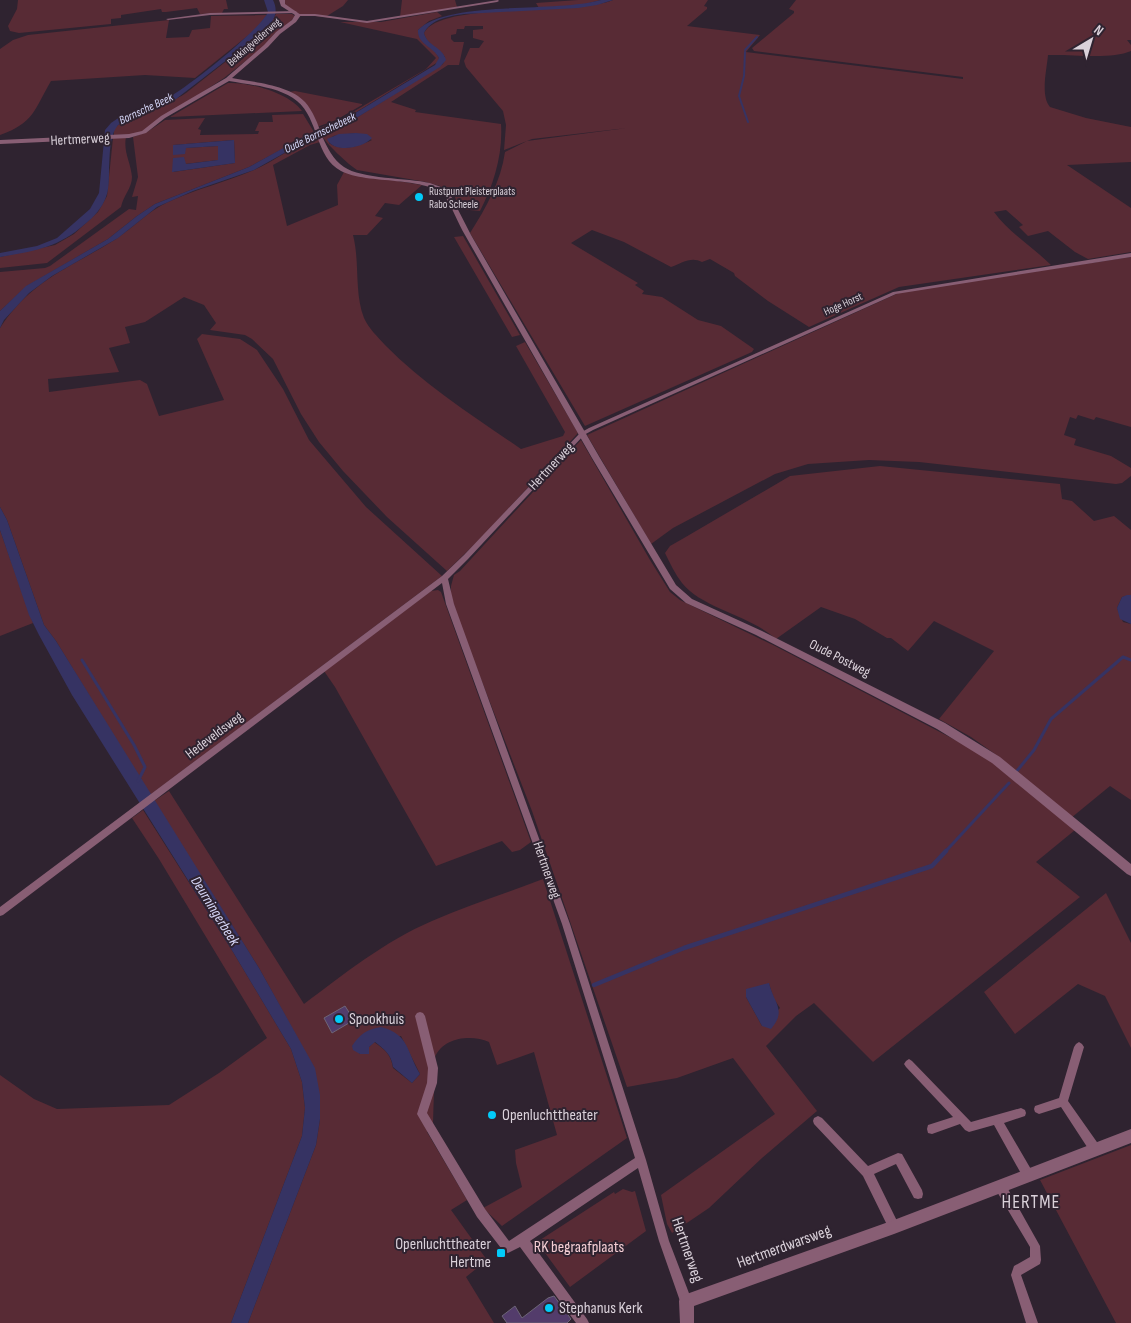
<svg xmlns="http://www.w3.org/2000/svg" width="1131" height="1323" viewBox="0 0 1131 1323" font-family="'Sofia Sans Condensed',sans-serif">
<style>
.green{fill:#582b35;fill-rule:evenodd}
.water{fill:#363363}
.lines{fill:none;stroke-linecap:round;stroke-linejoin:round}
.stream-far2{stroke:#363363;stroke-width:2}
.stream-far1{stroke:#363363;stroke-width:3}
.stream{stroke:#363363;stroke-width:4.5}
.building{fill:#533c6b;stroke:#6d6577}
.minor{fill:#885e74;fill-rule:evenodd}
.tertiary{fill:#885e74;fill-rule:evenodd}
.poi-dot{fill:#02cbf9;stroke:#2f2330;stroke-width:2}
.labels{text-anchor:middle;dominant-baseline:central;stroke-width:4;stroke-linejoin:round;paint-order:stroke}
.far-street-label{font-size:11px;fill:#dad1da;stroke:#2f2330}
.far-poi-label{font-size:11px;fill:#dad1da;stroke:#2f2330;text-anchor:start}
.far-water-label{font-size:12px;font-style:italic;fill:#d6d7f8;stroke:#2f2330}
.street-label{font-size:14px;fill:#dad1da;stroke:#2f2330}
.water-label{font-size:15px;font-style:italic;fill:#d6d7f8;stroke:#2f2330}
.near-poi-label{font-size:16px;fill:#dad1da;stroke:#2f2330;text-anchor:start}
.near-park-label{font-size:16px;fill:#f5ced4;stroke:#2f2330}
.near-street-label{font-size:16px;fill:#dad1da;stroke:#2f2330}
.near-quarter-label{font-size:19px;letter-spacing:1px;fill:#dad1da;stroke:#2f2330}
</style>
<rect width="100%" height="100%" fill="#2f2330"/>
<path class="green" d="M18,0H226L228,9H224L222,13L200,14L197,8L166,12H162L161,9L121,15V18L111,19V24L19,33L10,31L8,26L17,9Z
M285,0H348L343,6L327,16L332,18L299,14L285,5Z
M402,0H455L457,7L400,17Z
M578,0H601L581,5L539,8L536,3Z
M613,0H708L704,6L707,7V9L687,26L760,35L746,52L963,79V77L754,51L752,48L794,13V11L789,9L796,0H1131V40H1127L1131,45V51C1111,60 1071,54 1048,55C1047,69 1040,95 1050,107L1086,118L1131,127V162L1067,165L1131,208V252L1088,259L1075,252L1048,231L1028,236L1019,227L1023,225L1006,210L994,212C1009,233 1033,247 1051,265L899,287L809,327L768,301L735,276L734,273L710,259L702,262C691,256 682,263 671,267L624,242L592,230L571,243L638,283L635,285L644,291L642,294L662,297L698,320L721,326L754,349L752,352L585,426L470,233C486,208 501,181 505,152L527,141L627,128L532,139L504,150L506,125L503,111L466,67L464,61L470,48H479L484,41L473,38V30L483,29V26H465L464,29H457L456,34L451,35V39L454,42H464L459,65H448L391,102L416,110L415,112L501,124C503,154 494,184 480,211L459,209L454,194L440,186L426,182L357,170C349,165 324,142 321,134L348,123L443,64L445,57C439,48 426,44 424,33C440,1 575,16 613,0ZM356,133L372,140C359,146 341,152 329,143L333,136Z
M437,12L442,16L429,21L418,30C423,47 432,44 439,58L438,62L345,119L320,130L319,128L341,119L426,69L436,58L417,39L340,22H381Z
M276,14H292L295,16L289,23L275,33L262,48L224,78L145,130L138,134L114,135V129C126,114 167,106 186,93L262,33L269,26Z
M267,15L255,30L195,78L145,75L51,81C34,110 34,123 0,135V49L13,40L28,35L169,20L166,38L189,37L192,30L210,28L211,16Z
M228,83C250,82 289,93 302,111L170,117Z
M295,91L362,104V105L336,120L317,127L301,99L289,92Z
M303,114L314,132L249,167L155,204L137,216L108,239L27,286L0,311V272L45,268L50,266L129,209L136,210L138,196L132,197L138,177L133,137L147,132L165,120L205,118L198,129L201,130L200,135L258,134L259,131H255L259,122H273L272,115ZM234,140L235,163L173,172L185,164L218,160V146L186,148L173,155V145Z
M316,135L320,142L310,145L273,165L287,226L338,205L337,185L344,172L422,185L399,205L385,203L375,216L383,218L367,235H353C360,262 354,292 364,318C369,329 378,337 385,345C425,386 475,417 521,449L563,436L565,432L516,346L525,342L578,433L484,535L447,571L387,517L343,471L319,442L301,414L273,359L252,339L245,335L210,330L216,323L204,305L184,297L145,322L125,327L130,343L109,348L119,372L48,379L49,392L140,380L147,384L159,416L224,400L197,339L202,334L240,339L257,350L283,389L309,440L366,507L442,576L150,795L56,641L44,625L7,520L0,507V328C31,280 70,268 116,239C134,227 148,211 168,202C196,189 226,182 254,170C275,161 294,146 316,135Z
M126,137C123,152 131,163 132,177C132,188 123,196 121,207L47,263L0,268V257L55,245L74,234L98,212L107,196L113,138Z
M463,236L520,335L512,337L454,237Z
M1131,257V427L1096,417L1094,420L1078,415L1076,419L1070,417L1064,435L1076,439L1074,445L1111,456L1131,468V476L1122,483L1116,484L919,462L869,460L808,464L775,474L673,528L651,544L587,435L903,291Z
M581,440L650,560L670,592L680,600L775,646L961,743L988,759L1075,830L1036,862L1080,897L873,1062L814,1003L796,1016L766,1046L817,1111L762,1158L709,1208L672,1233L667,1224L661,1195L775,1114L733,1058L677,1078L627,1087L532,811L462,630L451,596V586L454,575L460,571ZM769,984L774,999L780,1008L762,1026L746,997L755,988Z
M880,466L1060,484L1062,499L1072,501L1094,521L1114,516L1131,530V595L1122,597L1117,608L1123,622L1131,624V800L1110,786L1071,818L995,754L971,737L939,719L994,651L934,621L908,651L891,638H887L855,619L821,607L776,639C750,615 703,609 682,583C675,574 670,563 665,553L670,546L684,538L790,476Z
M0,530L33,623L0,636Z
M438,590L441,592L531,842L520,850L512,852L502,841L436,866L335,687L324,671L431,591Z
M169,791L304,1004C344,974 385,941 432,921C468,905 507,893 543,879L627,1138L502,1226L483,1208L522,1187L516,1163L515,1150L557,1135L534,1052L497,1065L489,1042C472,1034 443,1037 435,1057L433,1123L427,1132L467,1200L451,1210L487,1260L466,1277L494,1323H248L316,1145L320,1119L314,1068L259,968L154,801ZM401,1036L420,1074L412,1083L393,1068C391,1054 385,1050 374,1042L369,1047V1053L360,1054L352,1046Z
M143,810L233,952L291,1049L302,1082L305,1108L302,1136L231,1323H0V1075L34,1099L57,1109L169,1105L219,1073L267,1038L159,859L132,818Z
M1106,893L1131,943V1048L1105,996L1078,984L1015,1034L984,992Z
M1131,1145V1323H1116L1040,1180Z
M623,1189L632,1192L635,1191L646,1231L570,1287L540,1246V1240L614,1192L615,1194Z"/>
<path class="water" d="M264,0H273C280,14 272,24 262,33L176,99L118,125C109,136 110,156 109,170C109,179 109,189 106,197C102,208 94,217 85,224C58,248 34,251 0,257V253L37,246L57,238L90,209L99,193L105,130L111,123C127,111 149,107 167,98C186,89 260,30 268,12Z
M601,0H613L597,5L578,8L464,14C450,16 431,19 424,33C427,46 443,47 446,60L440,67L348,123L304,142L254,170L193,191L157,207L118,238L52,276L29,293L4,320L0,328V311L26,286L108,239L137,216L155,204L249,167L307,135L337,124L435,65L439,58C434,47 417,44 418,30C448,0 555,13 601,0Z
M356,133L367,134L372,138C363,148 334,154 327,139L339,134Z
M234,140L235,163L172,172L173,158L184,157L186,164L218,160V146L186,148L185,154L173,155V145Z
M0,507L7,520L44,625L56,641L259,968L315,1068L320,1095V1119L316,1145L248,1323H231L302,1136L305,1108L302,1082L291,1049L233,952L72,695L39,635L29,615L0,530Z
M1127,595H1131V624L1120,619L1117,608L1122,597Z
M769,983C774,1004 787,1010 771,1029L762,1026L746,997V989Z
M381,1027C410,1035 406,1051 420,1074L412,1083L393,1067C391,1054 385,1050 375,1042L369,1047V1054H360L353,1050L352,1046C360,1034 367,1029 381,1027Z"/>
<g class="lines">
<path class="stream-far2" d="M745,50L757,37
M745,52L744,76L739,96L748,122"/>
<path class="stream-far1" d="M82,660L134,745L145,767L138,781
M1016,772L1034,750L1051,719L1123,657L1131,660
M945,852L1009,783"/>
<path class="stream" d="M594,985L684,948L932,866L946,851"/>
</g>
<path class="building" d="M345,1006L354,1020L332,1033L324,1018Z
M554,1296L571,1319L567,1323H507L502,1316L515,1306L522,1318L548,1298Z"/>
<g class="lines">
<path class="minor" d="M498,0L499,1L497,2L367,23L315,16H298L296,15L298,14H315L367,21Z
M295,11L297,12L296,13L210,15L168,20L166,19L210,13Z
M1131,253V257L896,294L593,430L584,435L468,559L448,579L454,604L570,924L646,1160L669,1241L692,1301L690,1305L686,1307L682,1305L680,1301L659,1241L638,1168L530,1241L587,1319L589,1323H576L520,1247L508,1253L504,1252L477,1217L417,1114L427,1083L428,1068L415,1016L417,1013L420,1012L423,1013L425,1016L438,1068L437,1083L427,1113L485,1209L509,1241L635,1158L562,924L446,604L442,583L3,915L0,916V907L442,576L464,555L580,433L589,428L893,292Z
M1079,1042L1082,1044L1084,1047L1068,1101L1099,1145L1100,1149L1099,1153L1095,1154L1091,1153L1061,1107L1039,1114L1035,1112L1034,1109L1035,1106L1059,1098L1074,1047L1076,1044Z
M909,1059L912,1061L971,1122L1021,1108L1025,1110L1026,1113L1025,1116L1004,1123L1032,1171L1033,1175L1032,1179L1028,1180L1024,1179L994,1125L969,1132L965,1130L960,1124L932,1134L928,1133L927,1129L928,1125L953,1117L906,1067L904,1064L906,1061Z
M818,1116L822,1118L868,1166L898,1153L902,1154L922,1190L923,1194L922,1198L918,1199L914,1198L896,1164L874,1174L898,1223L899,1227L898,1231L894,1232L890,1231L863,1176L814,1124L813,1121L814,1118Z
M1000,1181L1004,1182L1040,1246L1041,1260L1040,1264L1021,1275L1038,1323H1026L1011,1275L1014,1266L1030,1257V1247L996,1190L995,1186L996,1182Z"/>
<path class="tertiary" d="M279,0H285V4L301,15L296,22L280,34L268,47L232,78C253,82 290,85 305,102C313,111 318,124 322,136C327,147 333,160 344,167C361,179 408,178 430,183L441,187L451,196L471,235L600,458L676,585L692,599L762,631L945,723L1000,757L1131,864V876L1127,874L992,763L937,729L756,635L686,603L670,589L592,458L465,235C458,223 453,209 446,198C429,175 367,185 341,171C315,157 319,119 297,101C280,87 251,85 229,81L165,118L146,133L129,138L0,144V140L129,134L142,131L161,116L226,78L264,45L276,32L292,20L295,15L281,6Z
M1131,1129V1143L894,1234L694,1306V1323H680L679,1301L681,1296L894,1220Z"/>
</g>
<g class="poi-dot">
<circle cx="419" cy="197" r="5"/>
<circle cx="339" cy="1019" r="5"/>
<circle cx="492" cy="1115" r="5"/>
<rect x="496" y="1248" width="10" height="10" rx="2.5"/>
<circle cx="549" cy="1308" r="5"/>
</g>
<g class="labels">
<g class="far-street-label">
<text transform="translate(254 42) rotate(-41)">Bekkingvelderweg</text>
<text transform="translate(843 304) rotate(-24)">Hoge Horst</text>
</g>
<g class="far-poi-label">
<text x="429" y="191">Rustpunt Pleisterplaats<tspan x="429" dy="13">Rabo Scheele</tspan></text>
</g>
<g class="far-water-label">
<text transform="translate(146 109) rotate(-25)">Bornsche Beek</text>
<text transform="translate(320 133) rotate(-26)">Oude Bornschebeek</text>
</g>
<g class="street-label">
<text transform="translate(80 139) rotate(-3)">Hertmerweg</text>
<text transform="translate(551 466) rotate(-47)">Hertmerweg</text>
<text transform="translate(840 658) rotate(27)">Oude Postweg</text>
<text transform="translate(214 735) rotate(-37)">Hedeveldsweg</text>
<text transform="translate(547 870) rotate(71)">Hertmerweg</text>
</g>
<g class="water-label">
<text transform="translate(215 911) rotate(58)">Deurningerbeek</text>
</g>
<g class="near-poi-label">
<text x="349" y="1019">Spookhuis</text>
<text x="502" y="1115">Openluchttheater</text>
<text x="491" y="1244" text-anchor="end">Openluchttheater<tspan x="491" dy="18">Hertme</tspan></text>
<text x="559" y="1308">Stephanus Kerk</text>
</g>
<g class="near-park-label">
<text x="579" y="1247">RK begraafplaats</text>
</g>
<g class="near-street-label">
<text transform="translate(784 1247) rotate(-20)">Hertmerdwarsweg</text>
<text transform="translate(687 1250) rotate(71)">Hertmerweg</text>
</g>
<g class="near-quarter-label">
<text x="1031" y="1202">HERTME</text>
</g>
</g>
<g transform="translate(1091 40) rotate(38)" stroke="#2f2330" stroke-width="4" paint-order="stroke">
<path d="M0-4L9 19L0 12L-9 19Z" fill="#dad1da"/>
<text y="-8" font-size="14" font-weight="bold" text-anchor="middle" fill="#dad1da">N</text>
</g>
</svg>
